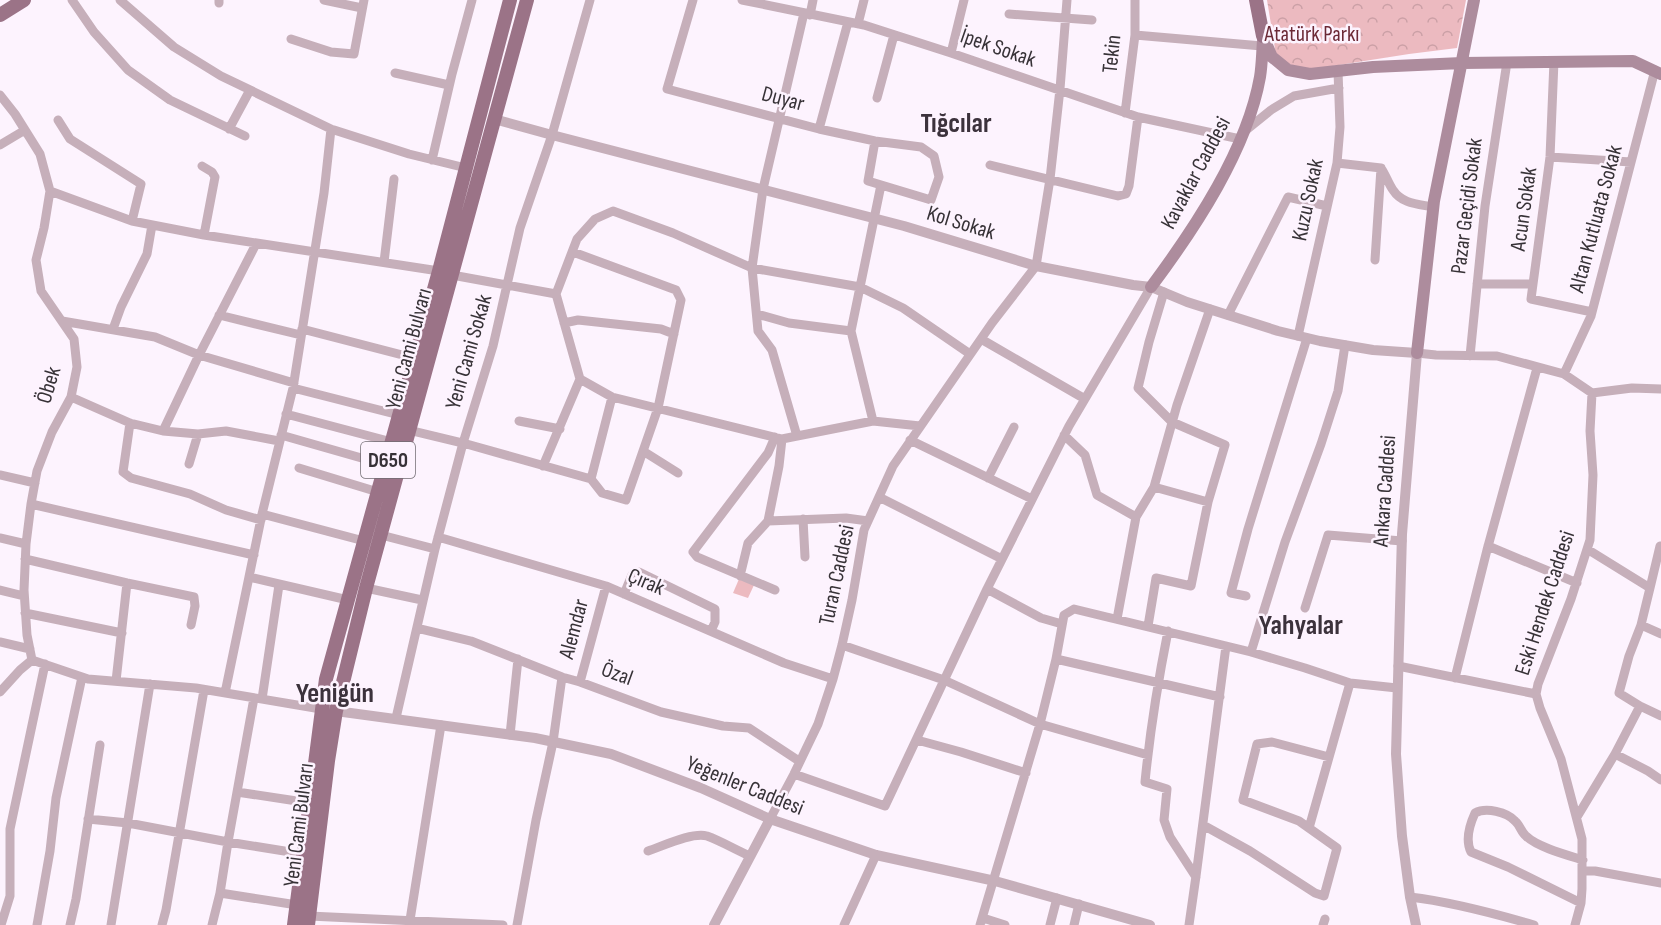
<svg xmlns="http://www.w3.org/2000/svg" width="1661" height="925" viewBox="0 0 1661 925" font-family="'Sofia Sans Condensed',sans-serif">
<style>
.grass{fill:#ecbac0}
.park{fill:url(#park-crowns)}
.lines{fill:none;stroke-linecap:round;stroke-linejoin:round}
.minor{stroke:#c6afba;stroke-width:9}
.tertiary{stroke:#c6afba;stroke-width:10}
.secondary{stroke:#ad8c9d;stroke-width:12}
.primary{stroke:#9b7387;stroke-width:14}
.labels{text-anchor:middle;dominant-baseline:central;stroke-width:5;stroke-linejoin:round;paint-order:stroke}
.shield{fill:#fdf3fe;stroke:#726c73;stroke-width:1.5}
.shield-label{font-size:21px;font-weight:bold;fill:#373237}
.park-label{font-size:22px;fill:#6c2936;stroke:#fdf3fe}
.street-label{font-size:22px;fill:#373237;stroke:#fdf3fe}
.district-label{font-size:28px;font-weight:bold;fill:#3c323c;stroke:#fdf3fe}
</style>
<defs>
<pattern id="park-crowns" width="20" height="18" patternUnits="userSpaceOnUse" patternTransform="scale(1.5)"><rect width="20" height="18" fill="#ecbac0"/><path d="M2 6a3 3 0 1 1 6 0M12 15a3 3 0 1 1 6 0" fill="none" stroke="#cba0a6"/></pattern>
</defs>
<rect width="100%" height="100%" fill="#fdf3fe"/>
<path class="grass" d="M739,579L754,585L748,598L733,593Z"/>
<path class="park" d="M1267,0H1466L1457,48L1409,54L1307,70L1291,65L1276,55Z"/>
<g class="lines">
<path class="minor" d="M72,0L94,32L128,70L170,100L245,136
M120,0L174,47L221,76L331,129L409,154L466,168
M324,0L362,8
M693,0L667,89L819,129L875,141L921,147L934,156L939,177L931,200L868,181L875,141
M742,0L864,25L951,53L1138,117L1240,139
M219,3V0
M1009,14L1092,20
M810,15L813,0
M858,24L864,0
M1135,35L1262,46
M291,39L331,52L354,54L364,0
M951,53L964,0
M1554,61L1550,157L1531,299L1592,312
M395,73L449,85
M0,95L15,114L40,154L50,191L44,228L36,260L41,291L74,339L77,367L71,397L52,432L37,471L31,504L26,544L24,590L27,635L32,660
M877,98L894,35
M1125,113L1135,35V0
M58,120L70,139L141,184L132,221
M229,129L250,90
M331,129L324,193L293,388L262,514L249,577L348,600
M819,129L848,22
M1245,131L1271,110L1294,96L1339,88
M0,145L25,130
M1550,157L1631,162
M432,160L452,74L472,0
M1337,163L1381,168L1375,260
M990,165L1118,196L1126,194L1129,186L1138,117
M202,166L212,172L215,177L204,235
M1381,168C1386,175 1388,183 1393,190C1402,204 1418,204 1433,207
M50,191L132,221L204,235L439,271
M384,262L394,179
M452,275L556,294L580,379L612,397L782,439L873,421L920,426
M1477,284H1533
M556,294L577,239L595,219L613,211L673,233L752,268L860,287L903,308L970,354
M757,314L789,323L851,331
M219,315L301,335
M1228,315L1288,197L1327,206
M62,321L155,337L199,355L294,383
M564,323L578,320L661,329L674,334
M113,329L121,307L147,254L152,225
M302,329L414,358
M1298,336L1337,163L1340,127L1338,71
M981,339L1085,399
M1417,353L1436,355L1497,356L1564,374L1592,393L1632,388L1661,389
M1470,356L1485,206L1507,62
M1564,374L1591,316L1655,70
M293,388L399,415
M71,397L130,423L163,431L198,434L226,431L279,441
M286,414L392,442
M519,421L560,429
M873,421L851,331L881,185
M130,423L123,472L131,478L190,494L226,510L261,520
M409,430L463,443L591,479L602,493L626,500L658,408L681,300L676,290L573,252
M163,431L199,355L256,244
M281,435L386,465
M1064,435L1085,455L1097,495L1136,517
M797,436L772,350L758,331L752,268L763,189L804,13
M910,440L1032,499
M643,451L678,473
M189,464L198,434
M543,466L580,379
M299,468L378,492
M0,475L35,483
M988,478L1014,427
M591,479L612,397
M1154,487L1208,502
M879,497L1002,559
M31,504L254,555
M262,514L364,541
M803,519L805,557
M768,521L846,518L868,521
M381,535L435,549
M438,537L606,586L784,663L833,679
M0,538L26,544
M1488,546L1577,583
M1587,549L1650,588L1641,625
M25,559L127,583L194,597L195,606L191,625
M740,576L748,543L768,521L779,466L782,439
M366,588L422,600
M1650,588L1660,546
M987,589L1041,618L1062,624
M0,590L24,596
M775,590L697,557L693,552L768,453L775,437
M624,594L632,575L639,572L715,609V622L711,631
M1246,596L1231,593L1248,529L1307,338
M1305,608L1328,535L1402,541
M25,613L122,633
M1117,619L1136,517L1154,487L1177,405L1210,309
M1148,626L1156,578L1191,586L1208,502L1225,445L1172,422L1138,388L1149,342L1164,292
M417,628L471,641L562,677L580,682L661,712L723,726L749,728L799,761
M1168,631C1158,681 1150,731 1145,782L1167,789L1164,820L1170,837L1196,877
M0,642L30,649
M842,645L944,680L1040,724L1148,755
M1251,652L1285,542L1321,444L1338,391L1345,345
M1056,659L1220,697
M32,660L88,679L196,688L321,709
M1398,666L1536,694
M1455,678L1487,550L1537,368
M116,681L127,583
M580,682L606,586
M0,692L20,670L32,660
M225,693L249,577
M262,699L279,585
M1640,706L1619,693L1629,656L1641,625L1661,634
M396,718L435,549L463,443L493,346L520,228L552,135L590,0
M510,735L518,659
M917,740L961,752L1026,773
M1615,754L1640,706L1661,716
M794,774L885,806L987,589L1069,426L1151,287
M237,792L310,803
M1577,817L1615,754L1648,771L1661,780
M88,819L128,823L228,842L303,854
M770,819L794,774L818,724L833,679L842,645L852,600L864,530L893,466L992,323L1036,266L1050,179L1060,89L1067,0
M1203,825L1250,851L1315,893L1324,896L1337,848L1299,821L1243,800L1257,744L1272,742L1329,757
M1309,828L1350,683
M648,851C663,846 692,832 707,836C721,841 736,850 750,856
M1583,871H1595L1661,883
M220,893L297,905
M1410,897C1452,902 1493,913 1534,925
M1581,903L1508,867L1471,852C1465,840 1470,824 1475,813C1486,807 1507,812 1515,821C1520,825 1521,832 1526,836C1537,847 1567,855 1583,860
M309,916L503,925
M983,918L1005,925
M410,920L441,725
M1,925L10,896V829L45,664
M37,925L50,851L56,798L82,677
M70,925L76,899L100,745
M111,925L150,684
M162,925L166,910L204,690
M212,925L220,893L228,842L254,698
M517,925L536,820L553,742L562,677
M844,925L876,855
M980,925L1040,724L1056,659L1064,615L1074,609L1251,652L1305,668L1350,683L1397,688
M1050,925L1057,898
M1074,925L1079,904
M1189,925L1196,876L1226,646
M1323,925L1325,919
M1575,925L1581,903L1582,889V839L1561,759L1540,708L1536,694L1538,684L1571,599L1590,540L1593,475L1590,431L1592,393"/>
<path class="tertiary" d="M494,119L552,135L904,226L1036,266L1133,285L1151,287L1187,302L1278,331L1320,341L1373,350L1417,353L1402,534L1396,754L1402,836L1410,897L1416,925
M321,709L535,738L611,754L701,788L770,819L876,855L995,881L1150,925
M714,925L770,819"/>
<path class="secondary" d="M1263,36L1272,57L1288,70L1310,74L1373,67L1462,63L1633,61L1661,74
M1151,287C1195,228 1247,150 1260,77C1262,65 1262,53 1263,41
M1417,353L1434,201L1474,0"/>
<path class="primary" d="M1256,0L1263,36
M0,15L24,0
M294,925L326,679L439,271L510,0
M308,925L328,761L336,711L366,588L527,0"/>
</g>
<g class="labels">
<rect class="shield" x="361" y="442" width="54" height="36" rx="4.5"/>
<g class="shield-label">
<text x="388" y="460">D650</text>
</g>
<g class="park-label">
<text x="1312" y="34">Atatürk Parkı</text>
</g>
<g class="street-label">
<text transform="translate(998 48) rotate(19)">İpek Sokak</text>
<text transform="translate(1112 54) rotate(-84)">Tekin</text>
<text transform="translate(783 99) rotate(15)">Duyar</text>
<text transform="translate(1196 173) rotate(-62)">Kavaklar Caddesi</text>
<text transform="translate(1308 200) rotate(-78)">Kuzu Sokak</text>
<text transform="translate(1467 206) rotate(-83)">Pazar Geçidi Sokak</text>
<text transform="translate(1524 209) rotate(-82)">Acun Sokak</text>
<text transform="translate(1596 219) rotate(-75)">Altan Kutluata Sokak</text>
<text transform="translate(961 223) rotate(17)">Kol Sokak</text>
<text transform="translate(409 349) rotate(-75)">Yeni Cami Bulvarı</text>
<text transform="translate(469 352) rotate(-74)">Yeni Cami Sokak</text>
<text transform="translate(49 385) rotate(-73)">Öbek</text>
<text transform="translate(1385 491) rotate(-86)">Ankara Caddesi</text>
<text transform="translate(837 575) rotate(-78)">Turan Caddesi</text>
<text transform="translate(646 582) rotate(23)">Çırak</text>
<text transform="translate(1545 603) rotate(-72)">Eski Hendek Caddesi</text>
<text transform="translate(574 629) rotate(-75)">Alemdar</text>
<text transform="translate(617 674) rotate(20)">Özal</text>
<text transform="translate(745 786) rotate(22)">Yeğenler Caddesi</text>
<text transform="translate(299 825) rotate(-83)">Yeni Cami Bulvarı</text>
</g>
<g class="district-label">
<text x="956" y="123">Tığcılar</text>
<text x="1301" y="625">Yahyalar</text>
<text x="335" y="693">Yenigün</text>
</g>
</g>
</svg>
